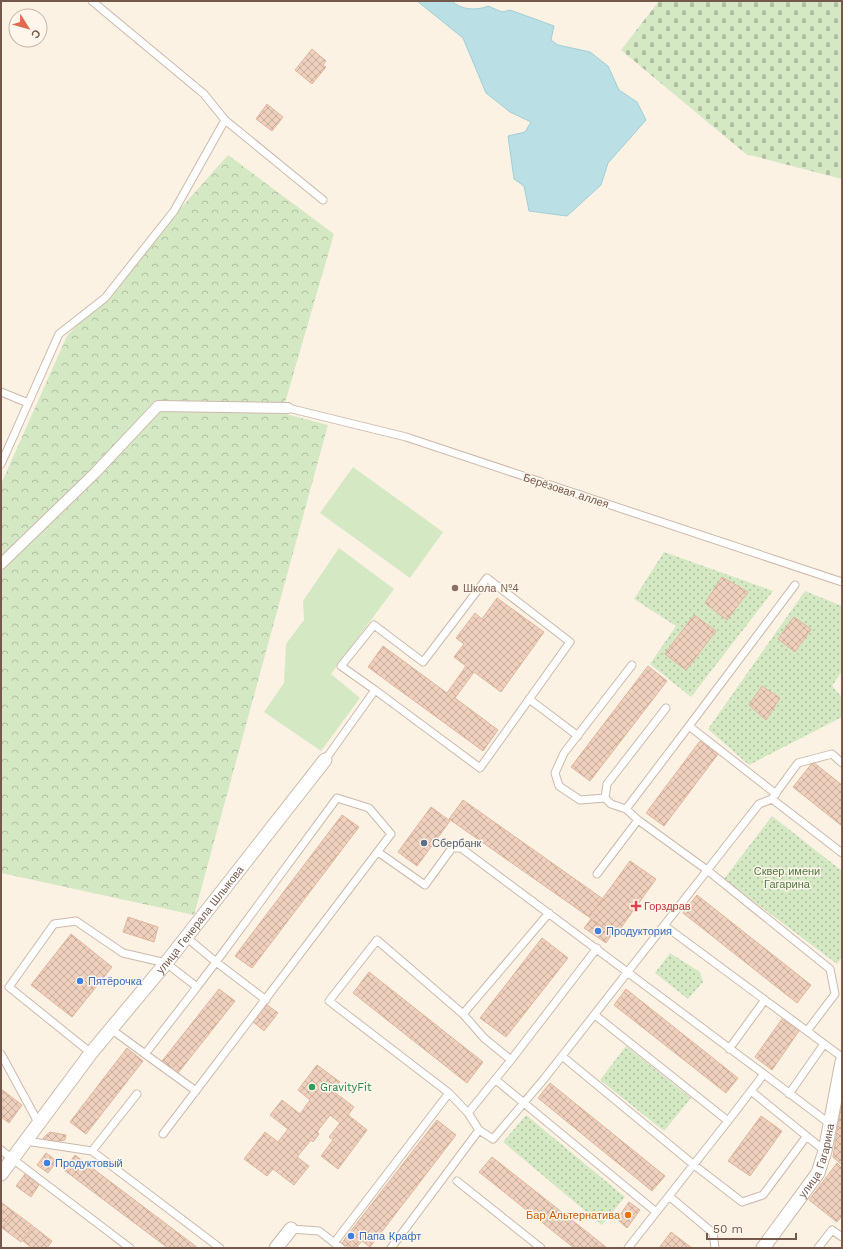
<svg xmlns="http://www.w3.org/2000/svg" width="843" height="1249" viewBox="0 0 843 1249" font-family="'Work Sans',sans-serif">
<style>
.grass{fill:#d4e8c4}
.forest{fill:url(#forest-crowns)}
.cemetery{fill:url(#cemetery-stones)}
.park{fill:url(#park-dots)}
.water{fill:#badfe4;stroke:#a1cfd5}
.building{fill:url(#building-cross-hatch);stroke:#e1b69e}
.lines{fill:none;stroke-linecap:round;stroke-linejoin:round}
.service-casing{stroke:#ccb9ab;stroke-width:9}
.pedestrian-casing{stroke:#ccb9ab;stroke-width:12}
.minor-casing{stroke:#ccb9ab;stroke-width:15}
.service{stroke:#fff;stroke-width:7}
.pedestrian{stroke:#fff;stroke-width:10}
.minor{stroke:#fff;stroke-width:13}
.education-dot{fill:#8d6e63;stroke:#fef6ea;stroke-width:1.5}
.service-dot{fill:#5c6f8a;stroke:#fef6ea;stroke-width:1.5}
.health-dot{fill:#e0444e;stroke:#fef6ea;stroke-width:1.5}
.shop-dot{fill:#3f7fe0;stroke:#fef6ea;stroke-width:1.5}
.leisure-dot{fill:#2e9e5b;stroke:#fef6ea;stroke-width:1.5}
.food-dot{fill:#e8710a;stroke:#fef6ea;stroke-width:1.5}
.labels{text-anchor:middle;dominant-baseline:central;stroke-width:3;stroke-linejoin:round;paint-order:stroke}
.street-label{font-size:11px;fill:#73584b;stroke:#fef6ea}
.education-label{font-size:11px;fill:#785e54;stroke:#fef6ea;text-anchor:start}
.service-label{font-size:11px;fill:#4e5e75;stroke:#fef6ea;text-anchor:start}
.park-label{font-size:11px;fill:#547843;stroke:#fef6ea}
.health-label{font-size:11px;fill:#be3a42;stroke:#fef6ea;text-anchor:start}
.shop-label{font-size:11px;fill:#366cbe;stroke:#fef6ea;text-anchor:start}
.leisure-label{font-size:11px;fill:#27864d;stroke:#fef6ea;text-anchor:start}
.food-label{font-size:11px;fill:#c56008;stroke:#fef6ea;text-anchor:end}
</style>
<defs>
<pattern id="forest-crowns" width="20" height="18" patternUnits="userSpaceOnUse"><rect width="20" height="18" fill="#d4e8c4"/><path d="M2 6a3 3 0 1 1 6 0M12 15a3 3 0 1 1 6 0" fill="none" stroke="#b0bfa1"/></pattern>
<pattern id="cemetery-stones" width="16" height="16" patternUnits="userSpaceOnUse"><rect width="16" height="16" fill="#d4e8c4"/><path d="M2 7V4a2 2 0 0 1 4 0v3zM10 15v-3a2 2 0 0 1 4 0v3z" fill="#b0bfa1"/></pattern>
<pattern id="park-dots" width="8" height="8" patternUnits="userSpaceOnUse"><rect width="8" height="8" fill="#d4e8c4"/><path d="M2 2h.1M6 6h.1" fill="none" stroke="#b0bfa1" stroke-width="1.8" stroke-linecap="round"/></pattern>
<pattern id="building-cross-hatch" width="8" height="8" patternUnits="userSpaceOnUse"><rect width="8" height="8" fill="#efd0bd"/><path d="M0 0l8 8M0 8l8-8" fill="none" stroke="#c6ac9c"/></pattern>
</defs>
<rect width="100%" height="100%" fill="#fbf2e4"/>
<path class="grass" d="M353,467L443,532L410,578L320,513Z
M339,548L394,589L331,674L360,698L321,751L264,712L284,683L286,644L304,620L303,601Z"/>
<path class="forest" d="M228,155L334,234L282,413L328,425L194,915L1,873V484L67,336Z"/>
<path class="cemetery" d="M659,1H842V179L746,154L621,50Z"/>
<path class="park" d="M664,552L773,591L691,697L650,664L676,626L634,599Z
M805,591L842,606V671L832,686L842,697V717L749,765L708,729Z
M772,816L842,871V957L837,964L724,879Z
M670,953L700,972L703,982L688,999L655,973Z
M626,1046L691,1098L664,1131L600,1080Z
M526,1115L625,1197L602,1225L503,1142Z"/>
<path class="water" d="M417,1H452C461,10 477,11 488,6L502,12L510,10L554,26L551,40L558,45L590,52L608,66L619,90L637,102L646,120L608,163L601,185L567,216L529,211L524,186L514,179L508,136L525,132L531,122L510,112L486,93L463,38Z"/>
<path class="building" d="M312,49L326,61L323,65L326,67L312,84L295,70Z
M267,104L283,117L272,131L256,119Z
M722,577L748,592L727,620L705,603Z
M497,598L544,632L501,692L474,672L455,698L498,730L483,751L368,667L383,646L447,693L466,666L454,657L464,644L456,638L475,613L482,619Z
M694,615L716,631L686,670L665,654Z
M794,617L811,629L795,652L778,639Z
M648,666L667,681L590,781L571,767Z
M762,686L780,698L766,720L749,705Z
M700,741L718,754L664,826L646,813Z
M813,762L842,785V826L793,787Z
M463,800L603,899L589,917L449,819Z
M431,807L450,821L417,866L398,852Z
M342,815L359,827L252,968L235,956Z
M630,861L656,879L615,936L589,917Z
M697,895L811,985L797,1003L683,913Z
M128,917L158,927L154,942L123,932Z
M591,919L612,934L606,943L584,928Z
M71,934L112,967L72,1017L31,985Z
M542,938L568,958L506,1037L480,1018Z
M369,972L483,1062L467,1083L353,993Z
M219,989L235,1001L178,1073L162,1061Z
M626,989L738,1078L726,1093L614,1005Z
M266,1004L278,1013L264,1031L252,1021Z
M782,1019L799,1031L772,1070L755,1057Z
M127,1048L143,1061L86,1134L70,1122Z
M317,1065L340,1082L333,1091L354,1107L348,1115L367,1130L338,1169L321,1156L333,1140L329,1137L340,1123L330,1115L317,1132L319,1134L313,1142L311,1140L297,1157L309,1166L294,1185L273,1169L267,1176L244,1159L265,1132L278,1142L288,1129L270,1115L282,1100L300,1114L310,1100L298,1090Z
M550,1083L665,1176L652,1191L538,1098Z
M1,1089L22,1105L9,1123L1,1117Z
M841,1105H842V1165L833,1157Z
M761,1116L782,1131L750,1176L728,1161Z
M437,1120L456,1135L370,1247L350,1232Z
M50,1132L66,1135L65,1140L47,1143L43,1138Z
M46,1153L57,1161L48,1173L37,1165Z
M75,1155L198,1248H168L64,1170Z
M492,1157L606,1247L574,1248L479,1172Z
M837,1163L842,1168V1216L837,1222L809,1200Z
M25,1174L39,1185L31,1197L16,1186Z
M1,1202L14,1212L2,1228L1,1227Z
M629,1202L640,1210L627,1228L617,1219Z
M14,1212L33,1226L21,1242L2,1228Z
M34,1227L52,1241L47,1248H32L23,1241Z
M350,1232L362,1241L356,1248H349L342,1243Z
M671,1232L692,1248H659Z"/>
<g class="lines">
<defs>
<path id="service" d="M92,1L204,94L225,120L323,200
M1,392L28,403
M288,408L406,437L842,582
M1,464L59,334L105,298L174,211L225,120
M529,699L578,736
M689,726L795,585
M325,760L375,690L341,666L374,625L423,662L487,578L570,642L480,768L375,690
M773,797L798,763L832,754L842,763
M605,798L580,800L559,786L555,773L564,753L632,665
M626,809L611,804L605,798L607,784L666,708
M638,820L626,809L689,726L776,794
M378,852L425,885L452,848H461L764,1074
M597,874L638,820L707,870L830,969L835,994L807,1031
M665,926L842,1057
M463,1014L549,913
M595,1015L728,1121L628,1248
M111,1029L145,1054
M729,1049L764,1001
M91,1053L9,987L54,924L76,921L123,953L166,963L197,987L216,962L266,1000
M1,1054L39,1124
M562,1056L694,1165L742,1202L763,1195L806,1137
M511,1060L484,1038L463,1014L377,940L329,1001L449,1093L468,1113L479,1130L493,1139L544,1079L759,804L772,799L842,853
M496,1080L656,1212
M196,1091L145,1054L197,987
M751,1091L825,1151
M789,1094L824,1044
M468,1113L511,1060L597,948
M728,1121L764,1074L830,1124
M163,1134L391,834L369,808L337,798L216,962L186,937
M26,1141L92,1151L220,1248
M1,1150L130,1248
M92,1151L137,1094
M457,1181L541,1248
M669,1196L713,1233L715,1248
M291,1229L319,1231L341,1248
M334,1243L449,1093
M391,1248L479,1130
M818,1248L832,1230L842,1237"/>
<path id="pedestrian" d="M1,564L95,473L158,406L288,408"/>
<g id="minor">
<path id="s1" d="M1,1174L91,1053L166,963L325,760"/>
<path d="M276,1248L291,1229"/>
<path id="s2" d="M763,1248L818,1173L825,1151L842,1062"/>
</g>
</defs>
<use href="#service" class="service-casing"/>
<use href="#pedestrian" class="pedestrian-casing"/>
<use href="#minor" class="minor-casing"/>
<use href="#service" class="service"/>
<use href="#pedestrian" class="pedestrian"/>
<use href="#minor" class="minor"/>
</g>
<circle class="education-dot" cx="455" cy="588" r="4"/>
<circle class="service-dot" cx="424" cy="843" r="4"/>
<path class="health-dot" d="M634 900h4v4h4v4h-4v4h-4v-4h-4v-4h4z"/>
<g class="shop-dot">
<circle cx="598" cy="931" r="4"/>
<circle cx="80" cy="981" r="4"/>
<circle cx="47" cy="1163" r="4"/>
<circle cx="351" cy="1236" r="4"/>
</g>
<circle class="leisure-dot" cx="312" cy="1087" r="4"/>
<circle class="food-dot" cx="628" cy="1215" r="4"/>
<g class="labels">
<g class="street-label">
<text transform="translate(566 491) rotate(18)">Берёзовая аллея</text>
<text stroke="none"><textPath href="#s1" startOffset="323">улица Генерала Шлыкова</textPath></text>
<text stroke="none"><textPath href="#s2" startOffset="104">улица Гагарина</textPath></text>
</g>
<g class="education-label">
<text x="463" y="588">Школа №4</text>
</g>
<g class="service-label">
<text x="432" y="843">Сбербанк</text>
</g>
<g class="park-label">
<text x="787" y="871">Сквер имени<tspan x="787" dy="13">Гагарина</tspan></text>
</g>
<g class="health-label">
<text x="644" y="906">Горздрав</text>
</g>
<g class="shop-label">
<text x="606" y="931">Продуктория</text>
<text x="88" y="981">Пятёрочка</text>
<text x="55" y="1163">Продуктовый</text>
<text x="359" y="1236">Папа Крафт</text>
</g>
<g class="leisure-label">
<text x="320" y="1087">GravityFit</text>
</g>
<g class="food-label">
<text x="620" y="1215">Бар Альтернатива</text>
</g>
</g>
<rect width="843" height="1249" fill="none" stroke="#73584b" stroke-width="4"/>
<g transform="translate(28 28) rotate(127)"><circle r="19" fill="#fef6ea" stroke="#c6b7aa"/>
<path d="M0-3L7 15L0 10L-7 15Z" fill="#e06b4f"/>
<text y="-6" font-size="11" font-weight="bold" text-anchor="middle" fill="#73584b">С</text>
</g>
<path d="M707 1233v6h89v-6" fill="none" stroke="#73584b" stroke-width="2"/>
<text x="713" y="1233" font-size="12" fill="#73584b" stroke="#fef6ea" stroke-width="3" paint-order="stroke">50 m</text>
</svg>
